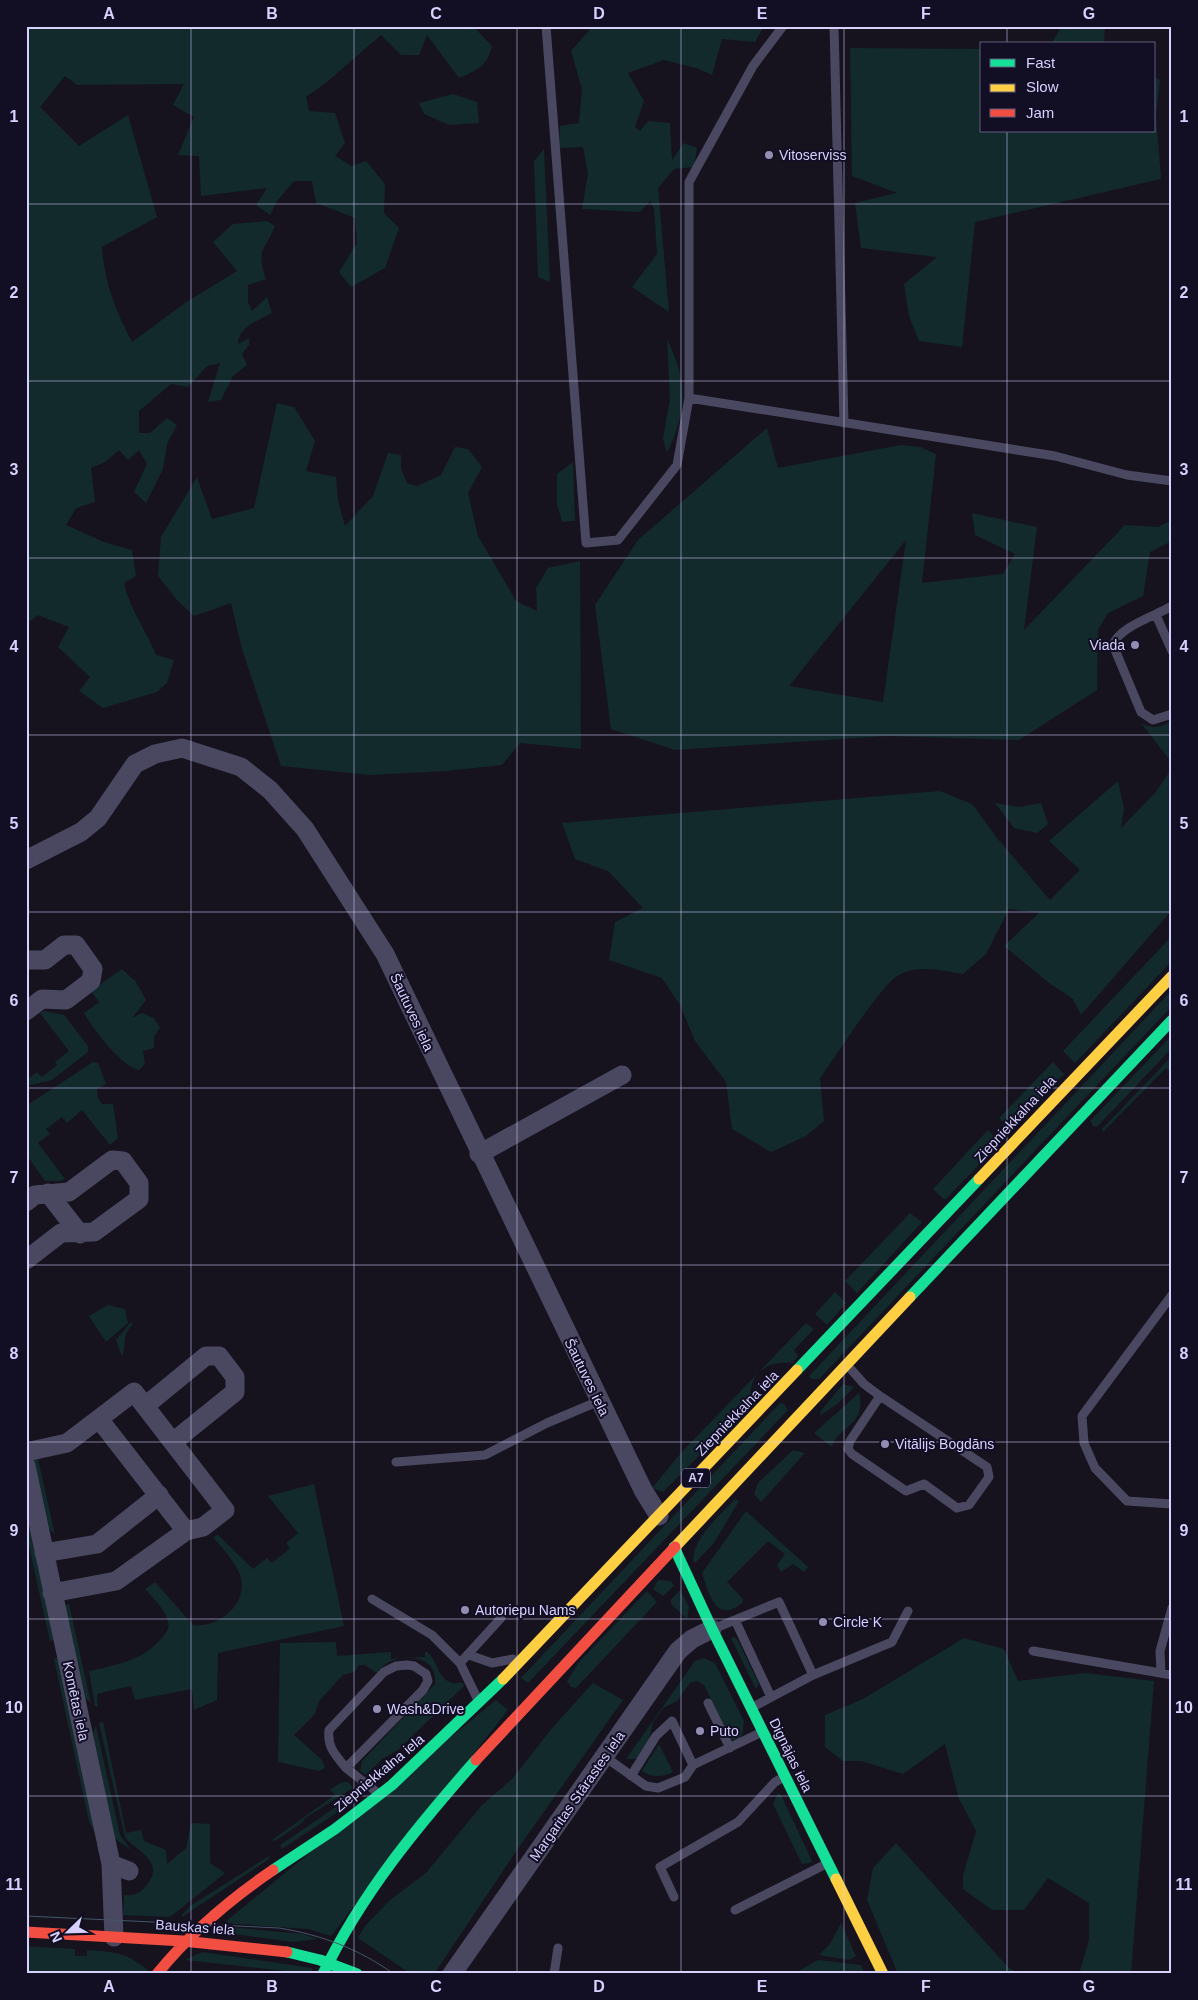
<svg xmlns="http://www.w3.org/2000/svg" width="1198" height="2000" viewBox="0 0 1198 2000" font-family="Helvetica,sans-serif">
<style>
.green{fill:#122a2b;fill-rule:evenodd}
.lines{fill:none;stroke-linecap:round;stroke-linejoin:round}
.lane{stroke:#4a4860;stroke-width:9}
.street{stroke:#4a4860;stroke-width:19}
.fast{stroke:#16e098;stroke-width:11}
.slow{stroke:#ffcf43;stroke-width:11}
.jam{stroke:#f24e42;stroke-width:11}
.tram{stroke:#425769;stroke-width:1}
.grid{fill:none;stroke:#d7d1ff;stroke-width:1;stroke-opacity:0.55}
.poi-dot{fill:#938eb1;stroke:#120e24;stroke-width:2}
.labels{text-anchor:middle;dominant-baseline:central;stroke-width:4;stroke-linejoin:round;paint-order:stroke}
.shield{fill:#120e24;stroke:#9c96bd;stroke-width:1}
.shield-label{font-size:12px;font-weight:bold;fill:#d7d1ff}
.poi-label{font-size:14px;fill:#d7d1ff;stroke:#120e24;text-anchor:start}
.street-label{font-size:14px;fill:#d7d1ff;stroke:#120e24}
.neatline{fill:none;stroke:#d7d1ff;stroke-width:2}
.grid-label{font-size:16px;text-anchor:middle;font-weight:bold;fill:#d7d1ff}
</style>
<rect width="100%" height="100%" fill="#16131f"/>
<path class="green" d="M26,26H473L492,46C488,66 476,71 459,78L427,35L419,55H401L381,35L327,82L306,97L309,111L335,113L345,143L335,156L352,166L366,161L385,184L384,213L399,228L385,268L351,287L339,272L357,243L355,218L316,203L312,181H294L277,201L270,215L256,205L267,188L201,196L199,156L178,155L194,117L173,105L184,84L77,85L65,76L40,107L79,146L128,115L157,217L102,247C104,281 116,312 132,342L185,303L237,271L213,242L233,224L267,221L275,226C264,251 256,251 266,279L248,285V302L252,311L267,297L272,313C258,321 238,327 238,344L249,338V345L242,354L247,365L233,376L221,400L208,402L220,363L207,366L188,387L171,384L139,411V433H150L167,418L177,425L167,444L163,469L146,503L134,492L147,464L139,450L128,460L119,450L105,462L91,468L95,502L76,508L66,525L104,542L132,550L136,576L124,583C130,610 146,630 156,655L174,660L167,683L157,692L103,708L79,691L90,677L58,647L69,627L38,615L26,624Z
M593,26H764L755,42L722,39L712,75L699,69L664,60L628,73L644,101L635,127L640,131L648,121L670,123L672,160L684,143L697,148L694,167L674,169L658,188L669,312L632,287L657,254L654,208L650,201L640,212L582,209L588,173L583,147L559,148L560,126L579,123L582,89L571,51Z
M1062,26H1105L1104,44H1051Z
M850,48L982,49V131H1154V77L1160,80L1156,115L1161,179L975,222L962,347L919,341L909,316L904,284L937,257L861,248L855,203L897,193L852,176Z
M453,94L477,102L479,123L449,125L424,114L419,103Z
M544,149L550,282L538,277L534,161Z
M667,339C688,382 687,411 667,453L663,439L670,399Z
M277,403L294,407L315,441L306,471L336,477L338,500L345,526L373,496L388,453L401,455V468L407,483L417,486L441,475L455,447L468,449L482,467L468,493L478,536L516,601L537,611L536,588L548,568L580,561L581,749L520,743L502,765L446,771L371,775L281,766L242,649L231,603L194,616L177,600L158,576L161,537L197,477L212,519L254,508Z
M767,428L778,468L901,445L920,447L936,454L922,583L1003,574L1015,554L975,535L972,513L1037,527L1024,630L1125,525L1158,527L1172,520V541L1150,552L1143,596L1108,613L1098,630L1097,690L1019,740L887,736L675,750L611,729L595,605L638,540ZM906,540L883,702L789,686Z
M573,462L575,521L562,522L557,504V474Z
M1172,721V763L1141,723C1153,729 1160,728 1172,721Z
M1172,768V910L1081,1015L1073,999L1049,983L1004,946L1039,913L1009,909L986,954L963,974C942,971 919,964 899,975C882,983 835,1058 820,1078L824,1121L806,1136L771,1152L732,1129L726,1082L695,1041L680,1005L662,978L609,960L615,922L643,908L608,871L575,859L562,823L940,791L972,804L997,838L1050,900L1080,870L1049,841L1118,781L1124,808L1121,828L1155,793Z
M995,803L1019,807L1041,803L1048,824L1037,833L1014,828Z
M1172,936V961L1075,1063L1063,1051Z
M122,969L136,982L146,1000L132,1018L142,1013L154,1018L160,1028L154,1036V1048L143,1051L145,1064L139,1070C122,1067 92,1028 84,1013L99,1002L91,991Z
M1172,990V1006L819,1379H811L809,1376Z
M44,1011L64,1015L88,1046V1052L52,1080L26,1086V1080L37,1072L42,1077L57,1065L55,1062L69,1051L40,1013Z
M1172,1035V1048L1098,1126L1094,1127L1090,1121Z
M1172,1056V1074L1166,1068L1103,1132L1102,1129Z
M93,1062L98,1063L106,1084L97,1089L98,1098L102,1104H113L118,1138L110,1145L82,1110L67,1123L62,1117L46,1129L50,1134L38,1143L65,1179L60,1181H45L26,1154V1106Z
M1053,1062L1064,1074L1011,1130L999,1118Z
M988,1130L1000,1143L945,1200L933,1189Z
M910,1213L922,1222L857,1293L845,1281Z
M835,1292L846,1303L827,1325L815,1314Z
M108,1305L125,1309L128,1323L106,1342L89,1316Z
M132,1321V1325C121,1336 127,1344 122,1356L116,1340Z
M806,1323L814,1329L794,1350L798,1356L793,1363C766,1360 747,1374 751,1403L663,1492L652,1488L680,1454Z
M843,1384L854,1387L837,1404L821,1415L820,1412Z
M859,1393C867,1426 838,1425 832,1447L814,1433Z
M780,1403L784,1404L788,1410L528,1683L521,1678Z
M793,1450L805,1453L761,1502L754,1494L758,1483Z
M35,1459H38L55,1535L46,1525L32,1464Z
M314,1484L344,1626L218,1653L217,1700L194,1710L192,1689L135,1700L131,1686L97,1694L98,1707L95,1706L89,1671C116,1665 142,1661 162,1638C166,1633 170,1628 168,1621C165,1609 153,1598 145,1589L155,1582L193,1625C219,1629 250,1602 240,1575C235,1561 222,1548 213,1537L218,1535L253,1569L267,1558L272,1563L290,1548L286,1543L298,1533L268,1496Z
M735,1499L739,1501L714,1543L695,1563L693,1561C694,1536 719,1517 735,1499Z
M26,1511L54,1640L50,1641L26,1533Z
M746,1511L808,1567L804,1572L793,1564L781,1572L777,1565L785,1554L768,1541L727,1582L743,1599V1602C717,1625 709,1595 702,1573Z
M658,1580L671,1581L674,1586L663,1596L653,1589Z
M680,1590L689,1607L687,1619L671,1604V1600Z
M647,1591L657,1602L576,1688L571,1687L567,1681L579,1662Z
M67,1604H69L91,1703L85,1698L64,1607Z
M734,1637L737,1639L759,1684L756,1689L731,1638Z
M964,1638L1004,1649L1018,1681L1085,1673L1154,1681L1131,1974H1079L1089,1940V1903L1048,1878L1024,1910H992L963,1889V1876L976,1831L959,1799L945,1744L903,1774L861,1761H843L825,1747V1715L863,1699Z
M336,1642L337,1656L391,1652V1659L425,1657V1652H427C438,1660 437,1678 452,1683C455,1684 459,1682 463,1683L464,1686L398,1750L382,1759L366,1775L360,1771L362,1761L435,1684C438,1658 409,1653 389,1662C385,1664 380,1669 377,1673L365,1665H359L354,1672L343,1675L319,1701L315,1714L294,1735L322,1760L325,1768L319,1771L278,1762L280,1643Z
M58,1658L100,1843L89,1821L54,1659Z
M704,1658L715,1663L744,1721L742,1735L738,1739L731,1740L704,1685L697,1681L690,1683L677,1701L663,1708L653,1722L648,1743L636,1759H626L695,1661Z
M593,1683L623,1700L517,1850L434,1974H411L358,1938L365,1926L390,1900L426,1873L482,1805L512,1779L553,1727Z
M496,1700L508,1710L331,1936L308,1929L224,1923Z
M103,1722L126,1833L141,1830L144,1841L166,1850L167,1864L186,1848L191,1823L210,1824V1863L225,1873L170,1917L123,1915L124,1895C131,1896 140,1894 145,1887C168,1861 136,1852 125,1837L99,1723Z
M96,1726L120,1835L131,1850L114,1838L93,1733Z
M659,1744L673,1772C664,1777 651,1778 642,1771L643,1769Z
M348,1782L353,1788L305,1818L303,1822L275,1841L272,1840L335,1795L330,1790C336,1785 340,1782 348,1782Z
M778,1793L781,1795L812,1861L810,1863L802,1864L773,1804Z
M352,1796L347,1806L282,1849L280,1845Z
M896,1843L1008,1967L1020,1974H898L867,1900L873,1868Z
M269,1856V1859L182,1917V1915L190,1906Z
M841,1923L856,1956L849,1960L819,1955L830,1944Z
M228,1927L303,1934L318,1939L293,1942L233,1934Z
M26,1946L75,1949V1956H87V1950C117,1952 124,1952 148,1970L145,1974H26Z
M202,1952L312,1968V1974L185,1960Z
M818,1960L861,1965L865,1974H799L800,1970Z"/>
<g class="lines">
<path class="lane" d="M546,26L586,543L618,540L677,465L689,398
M783,26L753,66L689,182V398L1055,456L1127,475L1172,481
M834,26L844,423
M1172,606C1155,616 1119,627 1113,645L1141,712L1153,720L1172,714
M1156,615L1172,651
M1172,1295L1082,1416L1084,1443L1095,1468L1127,1501L1172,1504
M848,1366L864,1384L880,1396
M880,1396L987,1467L989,1477L969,1505L957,1508L924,1484L906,1491L852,1454L848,1449L850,1441Z
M396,1462L485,1455L547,1423L599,1401
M372,1599L432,1635L460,1663
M735,1620L771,1697
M713,1629L779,1602L813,1675L753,1707
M1033,1651L1172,1675
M469,1655L492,1663L513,1659
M407,1665L414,1666L426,1674L428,1681L423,1690L346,1768C336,1755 327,1748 329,1730L384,1672L396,1666Z
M1161,1673L1160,1651L1172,1608
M813,1675L892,1642L908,1611
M478,1700L460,1663L501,1618
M708,1703L730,1748
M605,1757L646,1786L658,1788L685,1777L693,1765L762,1732
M346,1768L378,1793
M631,1776L656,1736L672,1721L693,1765
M674,1897L660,1867L738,1822L775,1782L784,1777
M735,1910L826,1864
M554,1974L558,1948"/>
<path class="street" d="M26,860L81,832L98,818L135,764L155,754L182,748L241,767L270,790L305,829L385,954L643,1490L659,1516
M26,960H45L64,945H76L93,969L91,981L66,1000L42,999L26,1011
M479,1154L622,1075
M48,1193L80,1234
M26,1202L35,1195L69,1192L112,1160L123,1161L139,1183V1199L94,1232L61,1233L26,1260
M145,1406L206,1356H219L235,1377V1392L173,1442
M99,1419L186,1531
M26,1452L67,1443L134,1392L225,1510L203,1527L186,1531L116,1581L52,1593
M26,1466L111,1864L114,1937
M44,1553L97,1544L159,1495
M111,1864L129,1871
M452,1974L678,1651L692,1639L712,1629"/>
<path class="fast" d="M910,1297L1172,1020
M797,1370L979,1179
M674,1547L712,1629L836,1879
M273,1870L335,1829L392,1785L503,1679
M287,1952L320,1960L357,1974
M323,1974C362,1893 417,1827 476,1760"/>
<path class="slow" d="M979,1179L1172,976
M675,1547L910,1297
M503,1679L797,1370
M836,1879L883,1974"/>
<path class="jam" d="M476,1760L675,1547
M26,1932L183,1941L287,1952
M157,1974C191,1932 229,1900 273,1870"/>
<path class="tram" d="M26,1916L279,1928C322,1935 359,1949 394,1974"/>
</g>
<path class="grid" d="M191,26V1974M354,26V1974M517,26V1974M681,26V1974M844,26V1974M1007,26V44M1007,131V1974M26,204H1172M26,381H1172M26,558H1172M26,735H1172M26,912H1172M26,1088H1172M26,1265H1172M26,1442H1172M26,1619H1172M26,1796H1172"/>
<g class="poi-dot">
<circle cx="769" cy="155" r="5"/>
<circle cx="1135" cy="645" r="5"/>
<circle cx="885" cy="1444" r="5"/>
<circle cx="465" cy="1610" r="5"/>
<circle cx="823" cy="1622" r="5"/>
<circle cx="377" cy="1709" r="5"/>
<circle cx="700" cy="1731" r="5"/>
</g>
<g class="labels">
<rect class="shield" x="682" y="1468.5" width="28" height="19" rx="4"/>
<g class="shield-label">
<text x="696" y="1478">A7</text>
</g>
<g class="poi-label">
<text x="779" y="155">Vitoserviss</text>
<text x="1125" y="645" text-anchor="end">Viada</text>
<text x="895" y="1444">Vitālijs Bogdāns</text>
<text x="475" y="1610">Autoriepu Nams</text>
<text x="833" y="1622">Circle K</text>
<text x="387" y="1709">Wash&amp;Drive</text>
<text x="710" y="1731">Puto</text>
</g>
<g class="street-label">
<text transform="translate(412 1012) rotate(65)">Šautuves iela</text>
<text transform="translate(1015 1119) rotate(-47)">Ziepniekkalna iela</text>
<text transform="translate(587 1377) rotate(64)">Šautuves iela</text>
<text transform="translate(737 1413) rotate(-46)">Ziepniekkalna iela</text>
<text transform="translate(76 1701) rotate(78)">Komētas iela</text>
<text transform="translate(791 1755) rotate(64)">Dignājas iela</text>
<text transform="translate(379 1773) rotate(-40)">Ziepniekkalna iela</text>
<text transform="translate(577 1796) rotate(-55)">Margaritas Stārastes iela</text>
<text transform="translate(195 1927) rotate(4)">Bauskas iela</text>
</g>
</g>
<rect width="1198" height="2000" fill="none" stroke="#120e24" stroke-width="55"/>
<rect x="980" y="42" width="175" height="90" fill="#120e24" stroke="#615c7c"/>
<rect x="990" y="59" width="25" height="8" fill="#16e098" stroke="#615c7c"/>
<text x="1026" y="68" font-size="15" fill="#d7d1ff">Fast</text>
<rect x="990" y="84" width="25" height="8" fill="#ffcf43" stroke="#615c7c"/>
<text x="1026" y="92" font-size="15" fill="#d7d1ff">Slow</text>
<rect x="990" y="109" width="25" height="8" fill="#f24e42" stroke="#615c7c"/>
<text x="1026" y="118" font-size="15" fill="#d7d1ff">Jam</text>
<g transform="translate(68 1932) rotate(247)" stroke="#120e24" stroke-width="4" paint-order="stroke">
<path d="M0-4L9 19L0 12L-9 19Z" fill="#d7d1ff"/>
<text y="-8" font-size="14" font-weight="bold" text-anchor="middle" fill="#d7d1ff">N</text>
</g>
<rect x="28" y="28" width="1142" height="1944" class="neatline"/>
<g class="grid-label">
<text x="109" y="19">A</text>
<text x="272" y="19">B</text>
<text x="436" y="19">C</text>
<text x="599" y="19">D</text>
<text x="762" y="19">E</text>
<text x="926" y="19">F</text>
<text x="1089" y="19">G</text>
<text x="14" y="122">1</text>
<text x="1184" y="122">1</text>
<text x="14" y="298">2</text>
<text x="1184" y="298">2</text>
<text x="14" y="475">3</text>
<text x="1184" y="475">3</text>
<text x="14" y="652">4</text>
<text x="1184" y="652">4</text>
<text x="14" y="829">5</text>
<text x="1184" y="829">5</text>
<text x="14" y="1006">6</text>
<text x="1184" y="1006">6</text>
<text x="14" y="1183">7</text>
<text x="1184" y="1183">7</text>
<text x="14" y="1359">8</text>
<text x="1184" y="1359">8</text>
<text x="14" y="1536">9</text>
<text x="1184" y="1536">9</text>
<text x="14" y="1713">10</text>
<text x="1184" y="1713">10</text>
<text x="14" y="1890">11</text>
<text x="1184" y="1890">11</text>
<text x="109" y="1992">A</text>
<text x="272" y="1992">B</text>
<text x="436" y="1992">C</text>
<text x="599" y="1992">D</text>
<text x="762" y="1992">E</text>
<text x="926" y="1992">F</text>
<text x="1089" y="1992">G</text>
</g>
</svg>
